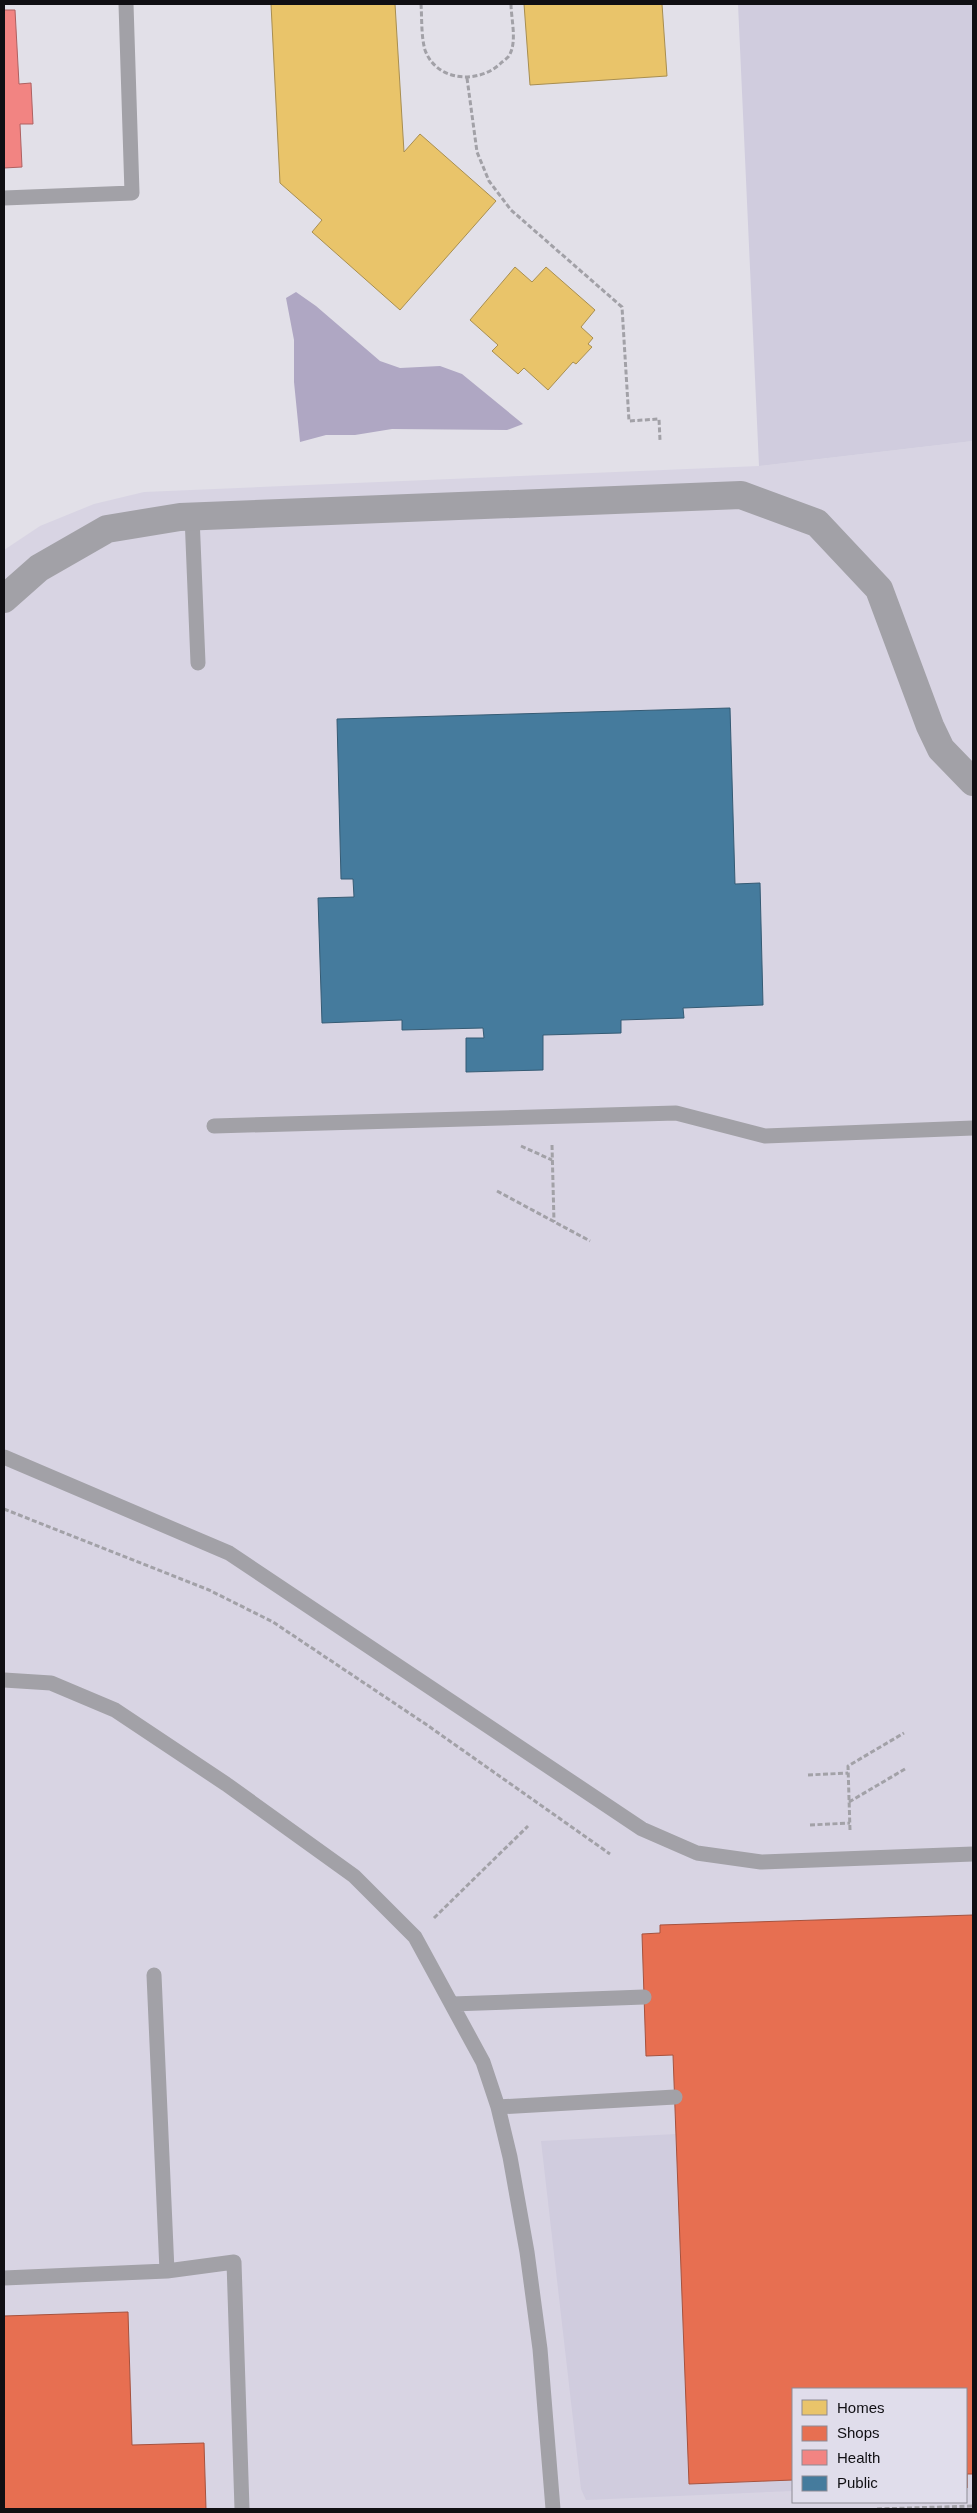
<svg xmlns="http://www.w3.org/2000/svg" width="977" height="2513" viewBox="0 0 977 2513" font-family="Arial,sans-serif">
<style>
.built{fill:#d8d4e3;fill-rule:evenodd}
.green{fill:#d0ccde}
.water{fill:#afa7c3}
.homes{fill:#e9c46a;stroke:#a88e50}
.shops{fill:#e76f51;stroke:#a6523e}
.health{fill:#f28482;stroke:#ae6161}
.public{fill:#457b9d;stroke:#355b74}
.lines{fill:none;stroke-linecap:round;stroke-linejoin:round}
.path{stroke:#a2a1a7;stroke-width:3;stroke-dasharray:5 2.5;stroke-linecap:butt}
.service{stroke:#a2a1a7;stroke-width:15}
.minor{stroke:#a2a1a7;stroke-width:28}
</style>
<rect width="100%" height="100%" fill="#e2e0e8"/>
<path class="built" d="M973,441V2509H4V550L40,526L94,504L144,492L759,466ZM793,2389H966V2502H793Z"/>
<path class="green" d="M738,4H973V441L759,466Z
M676,2134L689,2484L793,2480V2491L586,2500L581,2489L541,2141Z"/>
<path class="water" d="M296,292L316,306L380,361L400,368L440,366L462,374L523,424L507,430L392,429L355,435H326L300,442L294,382V340L286,298Z"/>
<path class="homes" d="M271,4H395L404,152L420,134L496,201L400,310L312,232L322,220L280,183Z
M524,4H662L667,76L530,85Z
M515,267L532,282L546,267L595,310L581,327L593,338L588,344L592,347L576,364L573,362L548,390L524,368L518,374L492,351L498,345L470,320Z"/>
<path class="shops" d="M973,1915V2474H967V2488L966,2389H793V2480L689,2484L673,2055L646,2056L642,1934L660,1933V1925Z
M128,2312L132,2445L204,2443L206,2509H4V2316Z"/>
<path class="health" d="M4,10H15L19,84L31,83L33,124H20L22,167L4,168Z"/>
<path class="public" d="M730,708L735,884L760,883L763,1005L683,1008L684,1018L621,1020V1033L543,1035V1070L466,1072V1038H484L483,1028L402,1030V1020L322,1023L318,898L354,897L353,879H341L337,719Z"/>
<g class="lines">
<path class="path" d="M421,4C422,18 421,36 425,50C437,83 481,84 502,62C505,60 509,57 510,54C517,40 511,18 511,4
M467,78L477,152L489,181L511,210L622,307L629,421L659,419L660,440
M552,1145L554,1222
M521,1146L552,1160
M497,1191L590,1241
M4,1509L209,1590L273,1622L427,1725L610,1854
M808,1775L848,1773
M849,1802L905,1769
M810,1825L850,1823
M850,1830L848,1766L904,1733
M434,1918L528,1826
M877,2509L973,2506"/>
<path class="service" d="M4,198L132,193L126,4
M192,516L198,663
M214,1126L676,1113L765,1136L973,1128
M4,1457L229,1553L642,1829L697,1853L761,1862L973,1854
M4,1680L51,1683L115,1710L226,1784L354,1876L415,1937L483,2062L498,2107L510,2157L527,2252L540,2349L553,2509
M154,1975L167,2271
M452,2004L644,1997
M498,2107L675,2097
M4,2278L167,2271L234,2262L242,2509"/>
<path class="minor" d="M4,599L39,568L107,529L180,517L741,495L817,523L879,589L930,726L941,749L973,782"/>
</g>
<rect width="977" height="2513" fill="none" stroke="#100f13" stroke-width="10"/>
<rect x="792" y="2388" width="175" height="115" fill="#e0ddeb" stroke="#8d8b95"/>
<rect x="802" y="2400" width="25" height="15" fill="#e9c46a" stroke="#8d8b95"/>
<text x="837" y="2413" font-size="15" fill="#100f13">Homes</text>
<rect x="802" y="2426" width="25" height="15" fill="#e76f51" stroke="#8d8b95"/>
<text x="837" y="2438" font-size="15" fill="#100f13">Shops</text>
<rect x="802" y="2450" width="25" height="15" fill="#f28482" stroke="#8d8b95"/>
<text x="837" y="2463" font-size="15" fill="#100f13">Health</text>
<rect x="802" y="2476" width="25" height="15" fill="#457b9d" stroke="#8d8b95"/>
<text x="837" y="2488" font-size="15" fill="#100f13">Public</text>
</svg>
